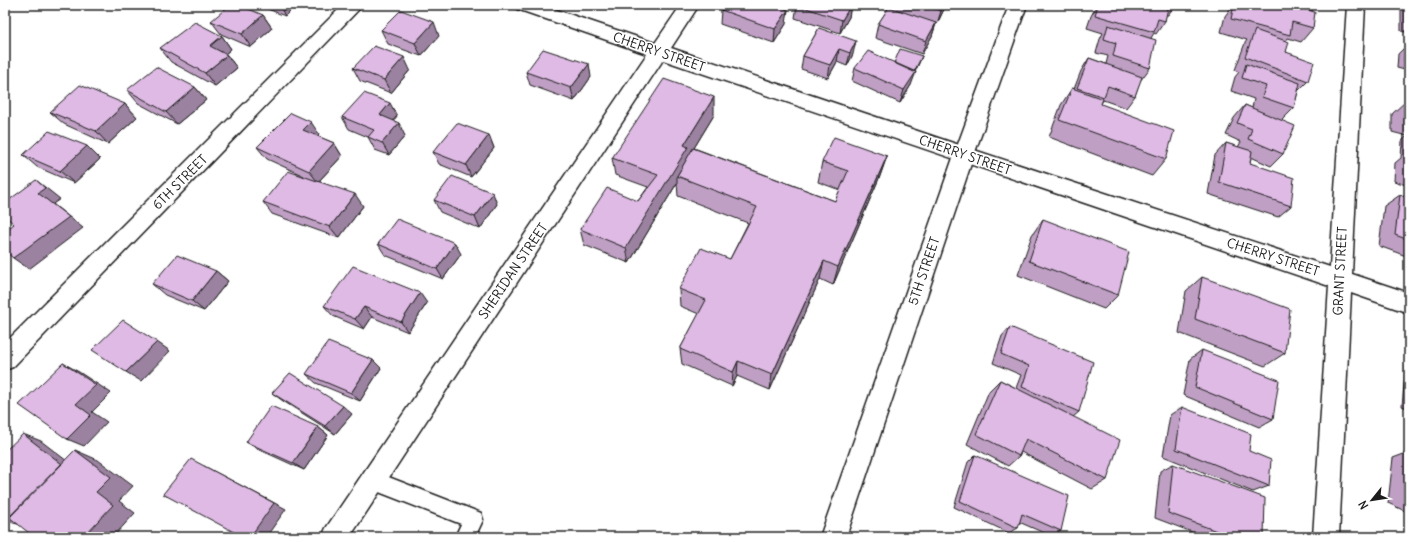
<svg xmlns="http://www.w3.org/2000/svg" width="1414" height="542" viewBox="0 0 1414 542" font-family="Delius,sans-serif">
<style>
.lines{fill:none;stroke-linecap:round;stroke-linejoin:round}
.lane-casing{stroke:#1c1c1c;stroke-width:3}
.street-casing{stroke:#1c1c1c;stroke-width:3}
.secondary-casing{stroke:#1c1c1c;stroke-width:3}
.lane{fill:#fff;fill-rule:evenodd}
.street{fill:#fff;fill-rule:evenodd}
.secondary{fill:#fff;fill-rule:evenodd}
.wall{fill:#bfa0c4;stroke:#1c1c1c}
.shaded-wall{fill:#9b82a0;stroke:#1c1c1c}
.building{fill:#debae4;stroke:#1c1c1c}
.labels{text-anchor:middle;dominant-baseline:central;stroke-width:3;stroke-linejoin:round;paint-order:stroke}
.street-label{font-size:13px;fill:#1c1c1c;stroke:#fff}
</style>
<rect width="100%" height="100%" fill="#fff"/>
<filter id="ink" filterUnits="userSpaceOnUse"><feTurbulence type="fractalNoise" baseFrequency=".025" numOctaves="2"/><feDisplacementMap in="SourceGraphic" scale="8" xChannelSelector="R" yChannelSelector="G"/><feConvolveMatrix kernelMatrix="1 2 1 2 8 2 1 2 1" color-interpolation-filters="sRGB"/></filter>
<g filter="url(#ink)">
<g class="lines">
<defs>
<path id="lane" d="M373,471L481,513L483,520L475,537H455L461,524L366,487L364,480L366,473Z"/>
<path id="street" d="M343,5H363L13,367L5,370V343Z
M514,5H542L655,43L681,5H699L671,48L971,149L1330,267L1347,5H1365L1352,274L1409,293V313L1351,293L1339,537H1313L1329,286L663,60L350,537H322L326,528L647,54L517,9Z"/>
<path id="secondary" d="M1009,5H1027L974,155L846,537H820L954,155Z"/>
</defs>
<use href="#lane" class="lane-casing"/>
<use href="#street" class="street-casing"/>
<use href="#secondary" class="secondary-casing"/>
<use href="#lane" class="lane"/>
<use href="#street" class="street"/>
<use href="#secondary" class="secondary"/>
</g>
<path class="wall" d="M258,5H296L285,16Z
M797,5H851L849,17L840,33L795,18Z
M876,5H946L937,24H936L932,36L922,54L875,38L878,24L888,9Z
M1097,5H1175L1168,15H1166L1165,21L1156,34L1154,33L1151,38L1150,68L1140,81L1135,96L1126,108L1103,100L1101,104L1166,159L1152,176L1049,137L1061,105L1072,88L1074,89L1081,71L1089,58L1106,64L1108,56L1096,53L1100,39L1103,33L1087,28L1091,16Z
M1233,5H1242L1248,7V6L1247,5H1315L1314,8L1312,11L1313,28L1301,42L1288,38L1286,41V52L1308,81L1298,91L1294,108L1282,120L1283,154L1271,166L1251,157L1250,163L1291,206L1278,217L1208,194L1215,155L1226,143L1238,147L1241,142L1226,135L1234,118L1245,105L1252,108L1254,99L1231,91L1235,77L1239,72L1235,70L1245,43L1247,40L1221,32L1225,16Z
M1405,5H1409V33L1401,31V10Z
M721,10L786,24L774,43L720,24Z
M263,15L272,28L251,47L221,34L211,21Z
M819,28L853,54L847,66L837,62L828,78L801,69L803,56Z
M381,30L439,36L421,56L388,44Z
M222,36L231,49L225,54L227,55L237,68L215,86L171,62L160,48Z
M1405,47L1409,49V71L1397,68L1398,54Z
M922,56L915,72L911,85L900,103L852,81L855,68L894,63Z
M353,68L410,70L391,93L360,81Z
M526,72L591,77L574,101L530,85Z
M195,87L206,100L177,124L138,103L127,90Z
M1406,101L1409,102V186L1394,181L1395,163L1401,158L1402,141L1407,136L1392,132V114Z
M125,104L137,117L108,144L64,124L50,112Z
M714,115L694,148L835,201L840,190L818,182L822,162L887,156L880,176L833,285L820,279L770,390L737,376L732,386L682,364L680,349L699,314L680,306L679,289L730,259L748,223L678,196L677,183L629,263L584,245L580,229L638,201L648,187L615,175L612,158Z
M397,116L393,121L405,136L389,155L375,150L368,137L349,129L342,117Z
M319,134L317,136L334,143L342,156L319,181L363,206L339,238L272,214L263,202L304,176L267,159L257,147Z
M489,135L494,148L471,177L439,164L433,152Z
M23,155L100,159L74,183L37,167Z
M1400,195L1409,198V257L1379,246L1384,206Z
M434,200L497,204L480,229L440,212Z
M1043,219L1118,295L1104,309L1018,275L1032,235Z
M378,244L461,254L443,279L385,255Z
M216,271L228,281L204,311L165,295L152,284Z
M1202,277L1285,353L1265,366L1179,333L1186,291Z
M427,303L408,332L372,317L364,329L333,316L324,306Z
M1010,327L1079,412L1073,417L1107,480L1092,489L1021,452L1019,456L1008,466L967,444L989,391L1000,380L1016,388L1021,375L993,363L1002,336Z
M1202,350L1273,419L1259,427L1183,395L1190,359Z
M373,360L381,368L360,401L316,383L306,374Z
M1409,362V409L1402,406L1406,364Z
M272,393L352,414L335,434L283,401Z
M1182,407L1249,451L1269,486L1253,492L1163,456L1170,415Z
M318,427L328,435L304,470L258,449L246,442Z
M1409,452V513L1388,503L1393,458Z
M975,455L1061,531L1051,536L1019,522L1018,528L1009,533L954,507L968,462Z
M1173,464L1264,537H1205L1155,518L1160,471Z
M1409,533V537H1402V535Z"/>
<path class="shaded-wall" d="M279,5H296L285,16Z
M851,5L849,17L840,33L842,20Z
M944,5H946L937,24L941,11Z
M788,10L786,24L774,43L775,29Z
M263,15L272,28L251,47L242,34Z
M434,22L439,36L421,56L415,43Z
M936,23L932,36L922,54L926,41Z
M222,36L231,49L219,59L210,46Z
M856,41L853,54L847,66L850,53Z
M839,49L837,62L828,78L830,65Z
M227,55L237,68L215,86L205,73Z
M922,56L919,63L914,74L916,72L911,85L900,103L904,90L914,72Z
M404,57L410,70L391,93L384,80Z
M589,64L591,77L574,101L571,88Z
M195,87L206,100L177,124L166,112Z
M714,97V115L677,176V183L629,263L626,248L684,145Z
M390,103L397,116L387,128L380,115Z
M125,104L137,117L108,144L96,131Z
M311,122L319,134L311,142L303,130Z
M399,123L405,136L389,155L382,143Z
M489,135L494,148L471,177L466,165Z
M334,143L342,156L318,182L309,171Z
M87,146L100,159L74,183L60,171Z
M887,156L880,176L833,285L838,267Z
M36,180L60,199L53,204L83,228L29,269L13,258L38,193Z
M493,193L497,204L480,229L475,217Z
M355,194L363,206L339,238L330,227Z
M455,243L461,254L443,279L437,269Z
M824,261L820,279L770,390L772,375Z
M216,271L228,281L204,311L192,301Z
M420,293L427,303L408,332L401,322Z
M364,307L372,317L364,329L355,319Z
M157,342L170,351L141,381L126,372Z
M373,360L381,368L360,401L351,393Z
M738,361L737,376L732,386L733,372Z
M63,363L79,372L111,393L92,412L107,422L84,446L67,439L76,404Z
M343,406L352,414L335,434L325,426Z
M318,427L328,435L304,470L293,463Z
M23,434L41,441L80,471L25,526L6,521Z
M75,450L98,460L133,486L119,501L135,513L113,537H83L96,492Z
M204,466L286,509L266,537H250Z"/>
<path class="building" d="M230,5H239L263,15L242,34L211,21Z
M724,5H773L788,10L775,29L721,10Z
M797,5H851L842,20Z
M923,5H944L941,11Z
M1098,5H1156L1168,8L1165,21L1158,19L1154,32L1095,15Z
M1234,5H1242L1254,8L1255,5H1291L1315,12L1313,28L1292,22L1290,35L1231,19Z
M1304,5H1315L1314,8Z
M889,7L936,23L926,41L878,24Z
M401,10L434,22L415,43L381,30Z
M195,22L222,36L210,46L227,55L205,73L160,48Z
M1108,25L1156,40L1150,68L1113,56L1116,43L1104,39Z
M819,28L856,41L850,53L839,49L830,65L803,56Z
M1255,30L1289,42L1286,52L1314,62L1308,81L1245,57Z
M374,46L404,57L384,80L353,68Z
M1405,47L1409,49V62L1404,61Z
M543,49L589,64L571,88L526,72Z
M900,49L922,56L914,72L894,63Z
M868,51L916,72L904,90L855,68Z
M1089,58L1142,77L1135,96L1108,86L1104,97L1077,88Z
M1246,64L1300,83L1294,108L1262,97L1266,86L1242,78Z
M156,67L195,87L166,112L127,90Z
M664,79L714,97L684,145L688,147L626,248L580,229L607,188L638,201L658,175L612,158Z
M80,85L125,104L96,131L50,112Z
M1072,88L1103,99L1101,104L1174,131L1166,159L1059,120Z
M364,93L390,103L380,115L399,123L382,143L368,137L374,130L342,117Z
M1406,101L1409,102V120L1407,119Z
M1245,105L1295,126L1283,154L1248,139L1252,129L1237,123Z
M291,113L311,122L303,130L334,143L309,171L257,147Z
M457,123L489,135L466,165L433,152Z
M49,131L87,146L60,171L23,155Z
M834,137L887,156L838,267L824,261L772,375L738,361L733,372L680,349L706,300L679,289L701,248L730,259L757,207L677,176L693,148L835,201L848,171L822,162Z
M1226,143L1252,151L1250,163L1294,178L1291,206L1219,182Z
M288,171L355,194L330,227L263,202Z
M452,176L493,193L475,217L434,200Z
M36,180L45,188L38,193L69,217L13,258L5,251V231L14,224L5,216V203Z
M1400,195L1409,198V240L1395,235Z
M397,219L455,243L437,269L378,244Z
M1043,219L1129,252L1118,295L1029,261Z
M177,255L216,271L192,301L152,284Z
M353,266L420,293L401,322L364,307L355,319L324,306Z
M1202,277L1290,309L1285,353L1195,319Z
M123,320L157,342L126,372L92,350Z
M1010,327L1093,362L1079,412L1022,387L1029,366L1001,354Z
M328,342L373,360L351,393L306,374Z
M1202,350L1279,380L1273,419L1195,387Z
M63,363L96,385L76,404L91,415L67,439L19,405Z
M290,373L343,406L325,426L272,393Z
M1000,380L1120,440L1107,480L1026,439L1019,456L976,434Z
M271,406L318,427L293,463L246,442Z
M1182,407L1251,434L1249,451L1271,460L1269,486L1176,449Z
M23,434L62,464L6,521L5,520V451Z
M75,450L111,477L96,492L113,505L83,537H34L9,517Z
M975,455L1069,496L1061,531L1022,514L1018,528L960,501Z
M191,459L274,503L250,537H243L163,494Z
M1173,464L1265,498L1264,537H1233L1168,513Z"/>
</g>
<g class="labels">
<g class="street-label">
<text transform="translate(659 52) rotate(19)">CHERRY STREET</text>
<text transform="translate(965 155) rotate(19)">CHERRY STREET</text>
<text transform="translate(180 182) rotate(-45)">6TH STREET</text>
<text transform="translate(1273 257) rotate(18)">CHERRY STREET</text>
<text transform="translate(513 271) rotate(-56)">SHERIDAN STREET</text>
<text transform="translate(924 271) rotate(-71)">5TH STREET</text>
<text transform="translate(1340 271) rotate(-87)">GRANT STREET</text>
</g>
</g>
<rect width="1414" height="542" fill="none" stroke="#fff" stroke-width="20"/>
<rect x="10" y="10" width="1394" height="522" fill="none" stroke="#1c1c1c" stroke-width="1.5" filter="url(#ink)"/>
<g transform="translate(1372 500) rotate(240)" stroke="#ffffff" stroke-width="3" paint-order="stroke">
<path d="M0-3L7 15L0 10L-7 15Z" fill="#1c1c1c"/>
<text y="-6" font-size="11" font-weight="bold" text-anchor="middle" fill="#1c1c1c">N</text>
</g>
</svg>
